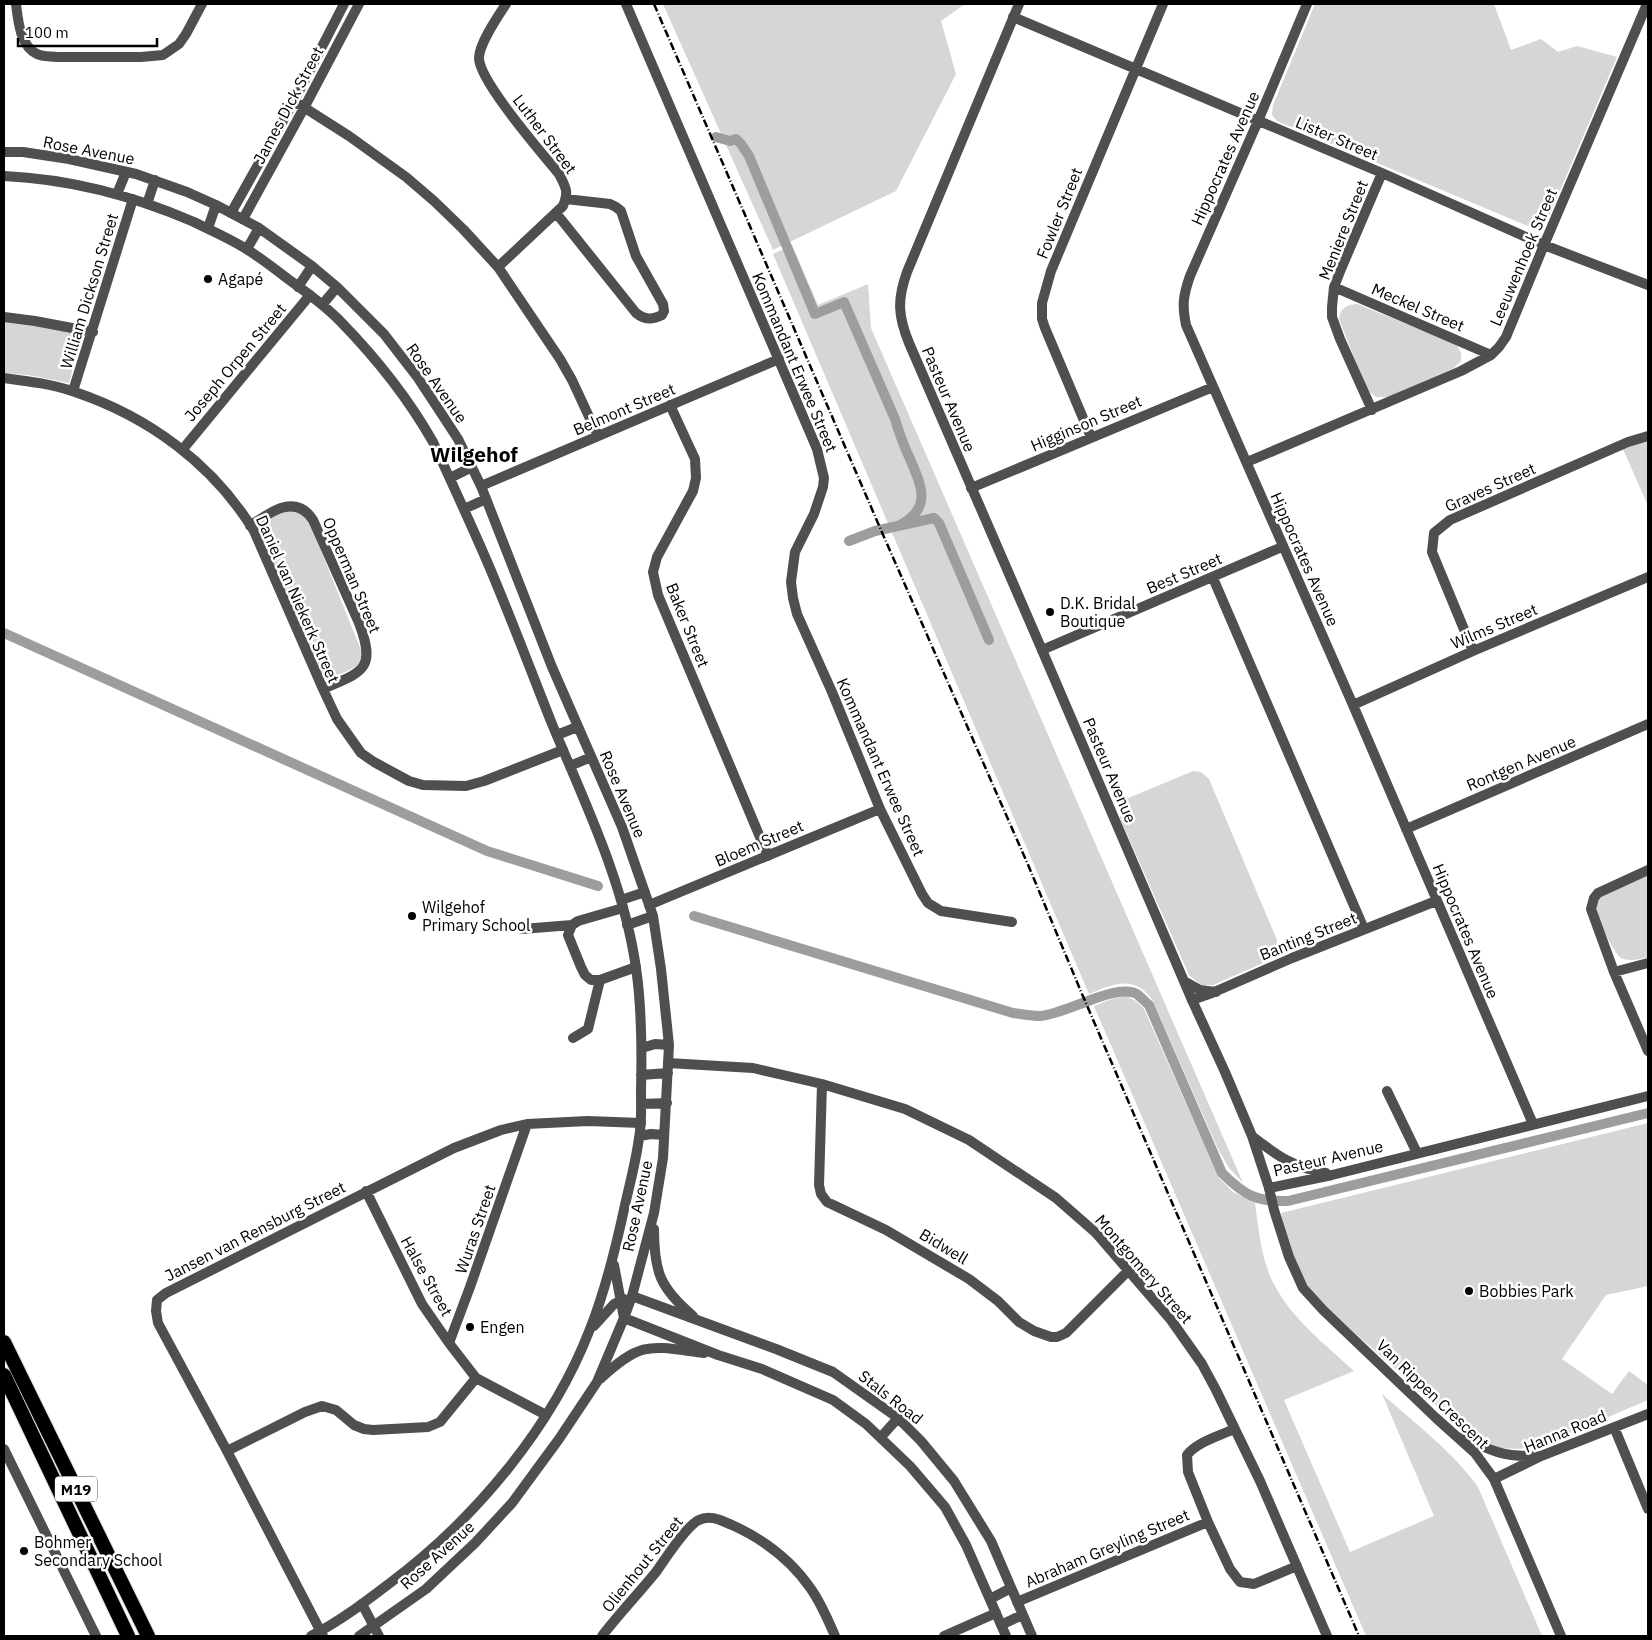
<svg xmlns="http://www.w3.org/2000/svg" width="1652" height="1640" viewBox="0 0 1652 1640" font-family="'IBM Plex Sans',sans-serif">
<style>
.green{fill:#d6d6d6}
.lines{fill:none;stroke-linecap:round;stroke-linejoin:round}
.canal{stroke:#9d9d9d;stroke-width:10}
.trunk-casing{stroke:#dbdbdb;stroke-width:16}
.minor{stroke:#4f4f4f;stroke-width:10}
.tertiary{stroke:#4f4f4f;stroke-width:10}
.trunk{stroke:#000;stroke-width:14}
.rail{stroke:#000;stroke-width:2.5;stroke-dasharray:8 2.5 1 2.5;stroke-linecap:butt}
.poi-dot{fill:#000;stroke:#fff;stroke-width:2}
.labels{text-anchor:middle;dominant-baseline:central;stroke-width:5;stroke-linejoin:round;paint-order:stroke}
.shield{fill:#fff;stroke:#4c4c4c;stroke-width:1}
.shield-label{font-size:15px;font-weight:bold;fill:#000}
.street-label{font-size:16px;fill:#000;stroke:#fff}
.poi-label{font-size:16px;fill:#000;stroke:#fff;text-anchor:start}
.district-label{font-size:21px;font-weight:bold;fill:#000;stroke:#fff}
</style>
<rect width="100%" height="100%" fill="#fff"/>
<path class="green" d="M663,4H965L941,21L956,74L896,191L773,250Z
M1315,4H1494L1511,50L1541,39L1558,52L1577,46L1617,57L1548,219L1541,225L1528,226L1277,121L1272,115L1273,105Z
M792,245L818,305L868,284L871,328L1243,1183L1229,1168L1218,1149L1153,1001C1150,997 1146,992 1142,989C1125,977 1106,987 1089,994L773,254Z
M1357,304L1456,344L1461,353V361L1454,368L1388,397H1376L1367,390L1339,319C1341,308 1345,305 1357,304Z
M4,322L26,323L82,335L69,383L28,375L4,373Z
M1648,440V506L1623,449Z
M281,509L297,510L307,516L361,650C361,654 362,658 360,662C356,669 332,678 324,678L319,672L257,531L258,525Z
M1193,771L1201,772L1209,779L1277,940L1276,952L1270,960L1213,985H1201L1189,975L1120,818V807L1126,799Z
M1648,874V957C1640,959 1630,962 1621,958C1615,955 1596,917 1595,910C1594,904 1597,900 1600,896Z
M1126,996L1136,1001L1144,1009L1219,1178L1233,1192L1255,1203C1259,1231 1261,1261 1275,1286C1293,1320 1326,1345 1354,1371L1284,1400L1350,1552L1434,1516L1382,1394C1415,1423 1452,1451 1478,1487L1542,1636H1366L1094,1006L1112,999Z
M1648,1123V1286L1606,1295L1562,1359L1612,1394L1629,1371L1648,1385V1400L1540,1446L1518,1449L1499,1448L1465,1431L1320,1302L1301,1278L1288,1247L1281,1213Z"/>
<g class="lines">
<path class="canal" d="M716,137L730,141L736,139L741,144L749,156L815,314L844,302L895,419C899,433 904,446 910,459C922,487 932,508 900,525
M849,541L875,531L934,518L939,523L989,640
M4,633L487,851L598,886
M694,916L1013,1013C1022,1014 1031,1016 1040,1016C1065,1015 1116,982 1137,994C1141,997 1145,1002 1149,1005L1222,1173C1244,1195 1256,1202 1288,1201L1648,1113"/>
<defs>
<path id="trunk" d="M4,1342L148,1636
M4,1375L128,1636"/>
</defs>
<use href="#trunk" class="trunk-casing"/>
<path class="minor" d="M16,4C18,20 20,46 37,54C43,57 50,56 57,57H141L163,55L179,44L186,34L202,4
M626,4L817,449L824,478L823,487L814,514L795,552L791,582L793,598L797,614L832,692L880,809L922,894L928,903L941,911L1012,922
M1307,4L1258,121L1190,276C1183,296 1182,305 1186,325L1353,705L1533,1124
M1013,17L1382,173L1544,245L1648,285
M294,101L349,136L406,177L434,201L463,229L498,267L560,359L572,380L598,436
M231,213L294,101L344,4
M556,213L636,313C645,320 652,320 662,315L664,311L663,304L636,256L621,211L616,207L610,204L566,199
M243,219L304,108L359,4
M498,267L563,206C569,191 566,188 559,174C542,153 479,81 479,58C479,44 498,16 506,4
M1334,287L1491,355
M4,317L35,321L93,332
M4,378C27,381 52,384 75,392C149,417 213,464 254,531L323,689L337,719L361,753L374,762L409,781L423,785L466,786L484,781L563,750
M73,391L133,199
M670,405L695,459L696,478L693,491L657,557L653,572L658,595L768,856
M1372,410L1340,339L1332,317V307L1334,287L1341,269L1382,173
M1091,437L1045,328L1042,319V303L1051,271L1163,4
M183,449L310,295
M1247,462L1461,371L1491,355L1499,347L1506,337L1544,245L1647,4
M481,486L779,359
M971,488L1213,387
M250,526C270,512 296,493 313,520L359,623C377,670 362,672 323,689
M1213,578L1364,929
M1042,650L1282,547
M1473,651L1432,552L1434,533L1450,520L1628,442L1648,436
M1353,705L1473,651L1648,577
M1406,829L1648,724
M1648,870L1598,893L1594,898L1591,909L1614,972L1648,1051
M649,905L880,809
M623,908L578,921L572,925L568,935L581,967L585,975L591,980H600L636,967
M522,929L572,925
M1614,972L1648,963
M1192,1000L1212,993L1292,958L1436,901
M573,1038L588,1029L600,980
M668,1063L753,1068L822,1084L905,1109L969,1140L1056,1198L1096,1233L1171,1320L1202,1364L1216,1390L1260,1481L1327,1636
M822,1084L819,1185L821,1194L827,1202L886,1230L969,1279L998,1301L1019,1322L1034,1331L1051,1337H1057L1066,1333L1128,1271
M1387,1091L1417,1153
M1269,1188L1274,1210L1289,1257L1303,1288L1323,1310L1436,1418L1475,1453L1494,1479L1561,1636
M366,1191L422,1304L449,1343L476,1378L546,1415
M449,1343L470,1287L527,1124
M1614,1427L1648,1509
M1234,1429C1219,1436 1197,1442 1187,1455L1188,1472L1208,1522L1230,1569L1240,1582L1254,1584L1297,1566
M1464,1436C1490,1452 1506,1457 1537,1456
M4,1449L96,1636
M227,1451L305,1412L322,1406L336,1410L354,1425L364,1429L373,1430L428,1427L440,1422L476,1378
M1494,1479L1541,1456L1648,1414
M1017,1602L1208,1522
M362,1604L379,1636
M323,1636L227,1451L158,1323L156,1311L157,1300L166,1293L454,1148L501,1130L527,1124L588,1121L641,1123
M602,1636C619,1614 638,1594 656,1572C666,1558 686,1526 699,1520C710,1514 722,1521 732,1525C763,1539 792,1561 811,1589C821,1603 828,1620 835,1636
M944,1636L996,1613"/>
<path class="tertiary" d="M1019,4L907,272C897,300 898,316 909,343L1042,650L1192,1000L1225,1072L1252,1136L1269,1188L1332,1175L1648,1096
M4,152H23L69,159L136,174L187,192L216,205L259,228L312,266L337,287L384,334L418,378L441,413L458,439L481,486L552,667L622,827L653,916L661,969L669,1045L663,1158L654,1213L632,1296L624,1318L597,1382L559,1439L512,1503L475,1543L426,1589L359,1636
M4,176C70,179 134,196 194,222C212,231 231,239 248,250C262,259 275,269 288,279C306,292 325,305 341,322C376,358 408,398 433,442C452,483 471,524 489,566C511,618 531,671 552,724C585,803 624,883 636,968C642,1008 642,1050 641,1091C641,1106 642,1123 639,1138C636,1161 630,1183 625,1205C616,1247 606,1289 590,1329C552,1428 474,1520 390,1583C365,1602 339,1622 311,1636
M117,194L126,172
M147,204L155,180
M208,228L216,205
M247,249L259,228
M298,287L312,266
M322,305L337,287
M450,478L472,467
M464,509L486,499
M557,735L577,727
M570,766L591,757
M621,900L645,892
M627,925L653,916
M1184,981L1200,990L1216,992
M642,1048L655,1044L669,1045
M641,1075L668,1073
M641,1104L667,1103
M640,1136L651,1134L664,1135
M1253,1137C1279,1157 1293,1167 1326,1173
M654,1229C654,1272 660,1288 693,1316
M614,1265L624,1318
M632,1296L776,1349L833,1372L898,1418L921,1441L954,1481L991,1541L1032,1636
M624,1318L718,1355L762,1369L833,1400L866,1424L910,1466L945,1507L966,1545L1006,1636
M594,1326L614,1304L624,1299
M600,1379C642,1340 650,1346 704,1353
M881,1437L898,1418
M990,1599L1011,1588
M1001,1625L1022,1615"/>
<use href="#trunk" class="trunk"/>
<path class="rail" d="M654,4L884,537L1029,867L1082,994L1359,1636"/>
</g>
<g class="poi-dot">
<circle cx="208" cy="279" r="5"/>
<circle cx="1050" cy="612" r="5"/>
<circle cx="412" cy="916" r="5"/>
<circle cx="1469" cy="1291" r="5"/>
<circle cx="470" cy="1327" r="5"/>
<circle cx="24" cy="1551" r="5"/>
</g>
<g class="labels">
<rect class="shield" x="55" y="1476.5" width="42" height="25" rx="4"/>
<g class="shield-label">
<text x="76" y="1489">M19</text>
</g>
<g class="street-label">
<text transform="translate(288 105) rotate(-62)">James Dick Street</text>
<text transform="translate(545 134) rotate(53)">Luther Street</text>
<text transform="translate(1337 138) rotate(23)">Lister Street</text>
<text transform="translate(89 150) rotate(11)">Rose Avenue</text>
<text transform="translate(1225 158) rotate(-66)">Hippocrates Avenue</text>
<text transform="translate(1059 213) rotate(-68)">Fowler Street</text>
<text transform="translate(1343 230) rotate(-68)">Meniere Street</text>
<text transform="translate(1523 257) rotate(-67)">Leeuwenhoek Street</text>
<text transform="translate(89 291) rotate(-73)">William Dickson Street</text>
<text transform="translate(1418 307) rotate(23)">Meckel Street</text>
<text transform="translate(235 362) rotate(-50)">Joseph Orpen Street</text>
<text transform="translate(795 362) rotate(67)">Kommandant Erwee Street</text>
<text transform="translate(437 383) rotate(55)">Rose Avenue</text>
<text transform="translate(949 399) rotate(67)">Pasteur Avenue</text>
<text transform="translate(624 409) rotate(-23)">Belmont Street</text>
<text transform="translate(1086 423) rotate(-23)">Higginson Street</text>
<text transform="translate(1490 487) rotate(-24)">Graves Street</text>
<text transform="translate(1305 559) rotate(66)">Hippocrates Avenue</text>
<text transform="translate(1184 573) rotate(-23)">Best Street</text>
<text transform="translate(352 575) rotate(67)">Opperman Street</text>
<text transform="translate(298 599) rotate(66)">Daniel van Niekerk Street</text>
<text transform="translate(688 625) rotate(68)">Baker Street</text>
<text transform="translate(1494 626) rotate(-23)">Wilms Street</text>
<text transform="translate(1521 763) rotate(-23)">Rontgen Avenue</text>
<text transform="translate(881 767) rotate(66)">Kommandant Erwee Street</text>
<text transform="translate(1110 770) rotate(67)">Pasteur Avenue</text>
<text transform="translate(623 794) rotate(67)">Rose Avenue</text>
<text transform="translate(759 843) rotate(-23)">Bloem Street</text>
<text transform="translate(1466 931) rotate(67)">Hippocrates Avenue</text>
<text transform="translate(1308 936) rotate(-22)">Banting Street</text>
<text transform="translate(1328 1158) rotate(-13)">Pasteur Avenue</text>
<text transform="translate(637 1206) rotate(-78)">Rose Avenue</text>
<text transform="translate(475 1229) rotate(-71)">Wuras Street</text>
<text transform="translate(255 1231) rotate(-27)">Jansen van Rensburg Street</text>
<text transform="translate(944 1246) rotate(31)">Bidwell</text>
<text transform="translate(1144 1269) rotate(49)">Montgomery Street</text>
<text transform="translate(427 1276) rotate(61)">Halse Street</text>
<text transform="translate(1433 1394) rotate(44)">Van Rippen Crescent</text>
<text transform="translate(891 1397) rotate(38)">Stals Road</text>
<text transform="translate(1565 1431) rotate(-22)">Hanna Road</text>
<text transform="translate(1107 1548) rotate(-23)">Abraham Greyling Street</text>
<text transform="translate(437 1555) rotate(-42)">Rose Avenue</text>
<text transform="translate(642 1564) rotate(-51)">Olienhout Street</text>
</g>
<g class="poi-label">
<text x="218" y="279">Agapé</text>
<text x="1060" y="603">D.K. Bridal<tspan x="1060" dy="18">Boutique</tspan></text>
<text x="422" y="907">Wilgehof<tspan x="422" dy="18">Primary School</tspan></text>
<text x="1479" y="1291">Bobbies Park</text>
<text x="480" y="1327">Engen</text>
<text x="34" y="1542">Bohmer<tspan x="34" dy="18">Secondary School</tspan></text>
</g>
<g class="district-label">
<text x="474" y="454">Wilgehof</text>
</g>
</g>
<rect width="1652" height="1640" fill="none" stroke="#000000" stroke-width="10"/>
<path d="M18 38v8h139v-8" fill="none" stroke="#000000" stroke-width="2.5"/>
<text x="25" y="38" font-size="15" fill="#000000" stroke="#ffffff" stroke-width="4" paint-order="stroke">100 m</text>
</svg>
